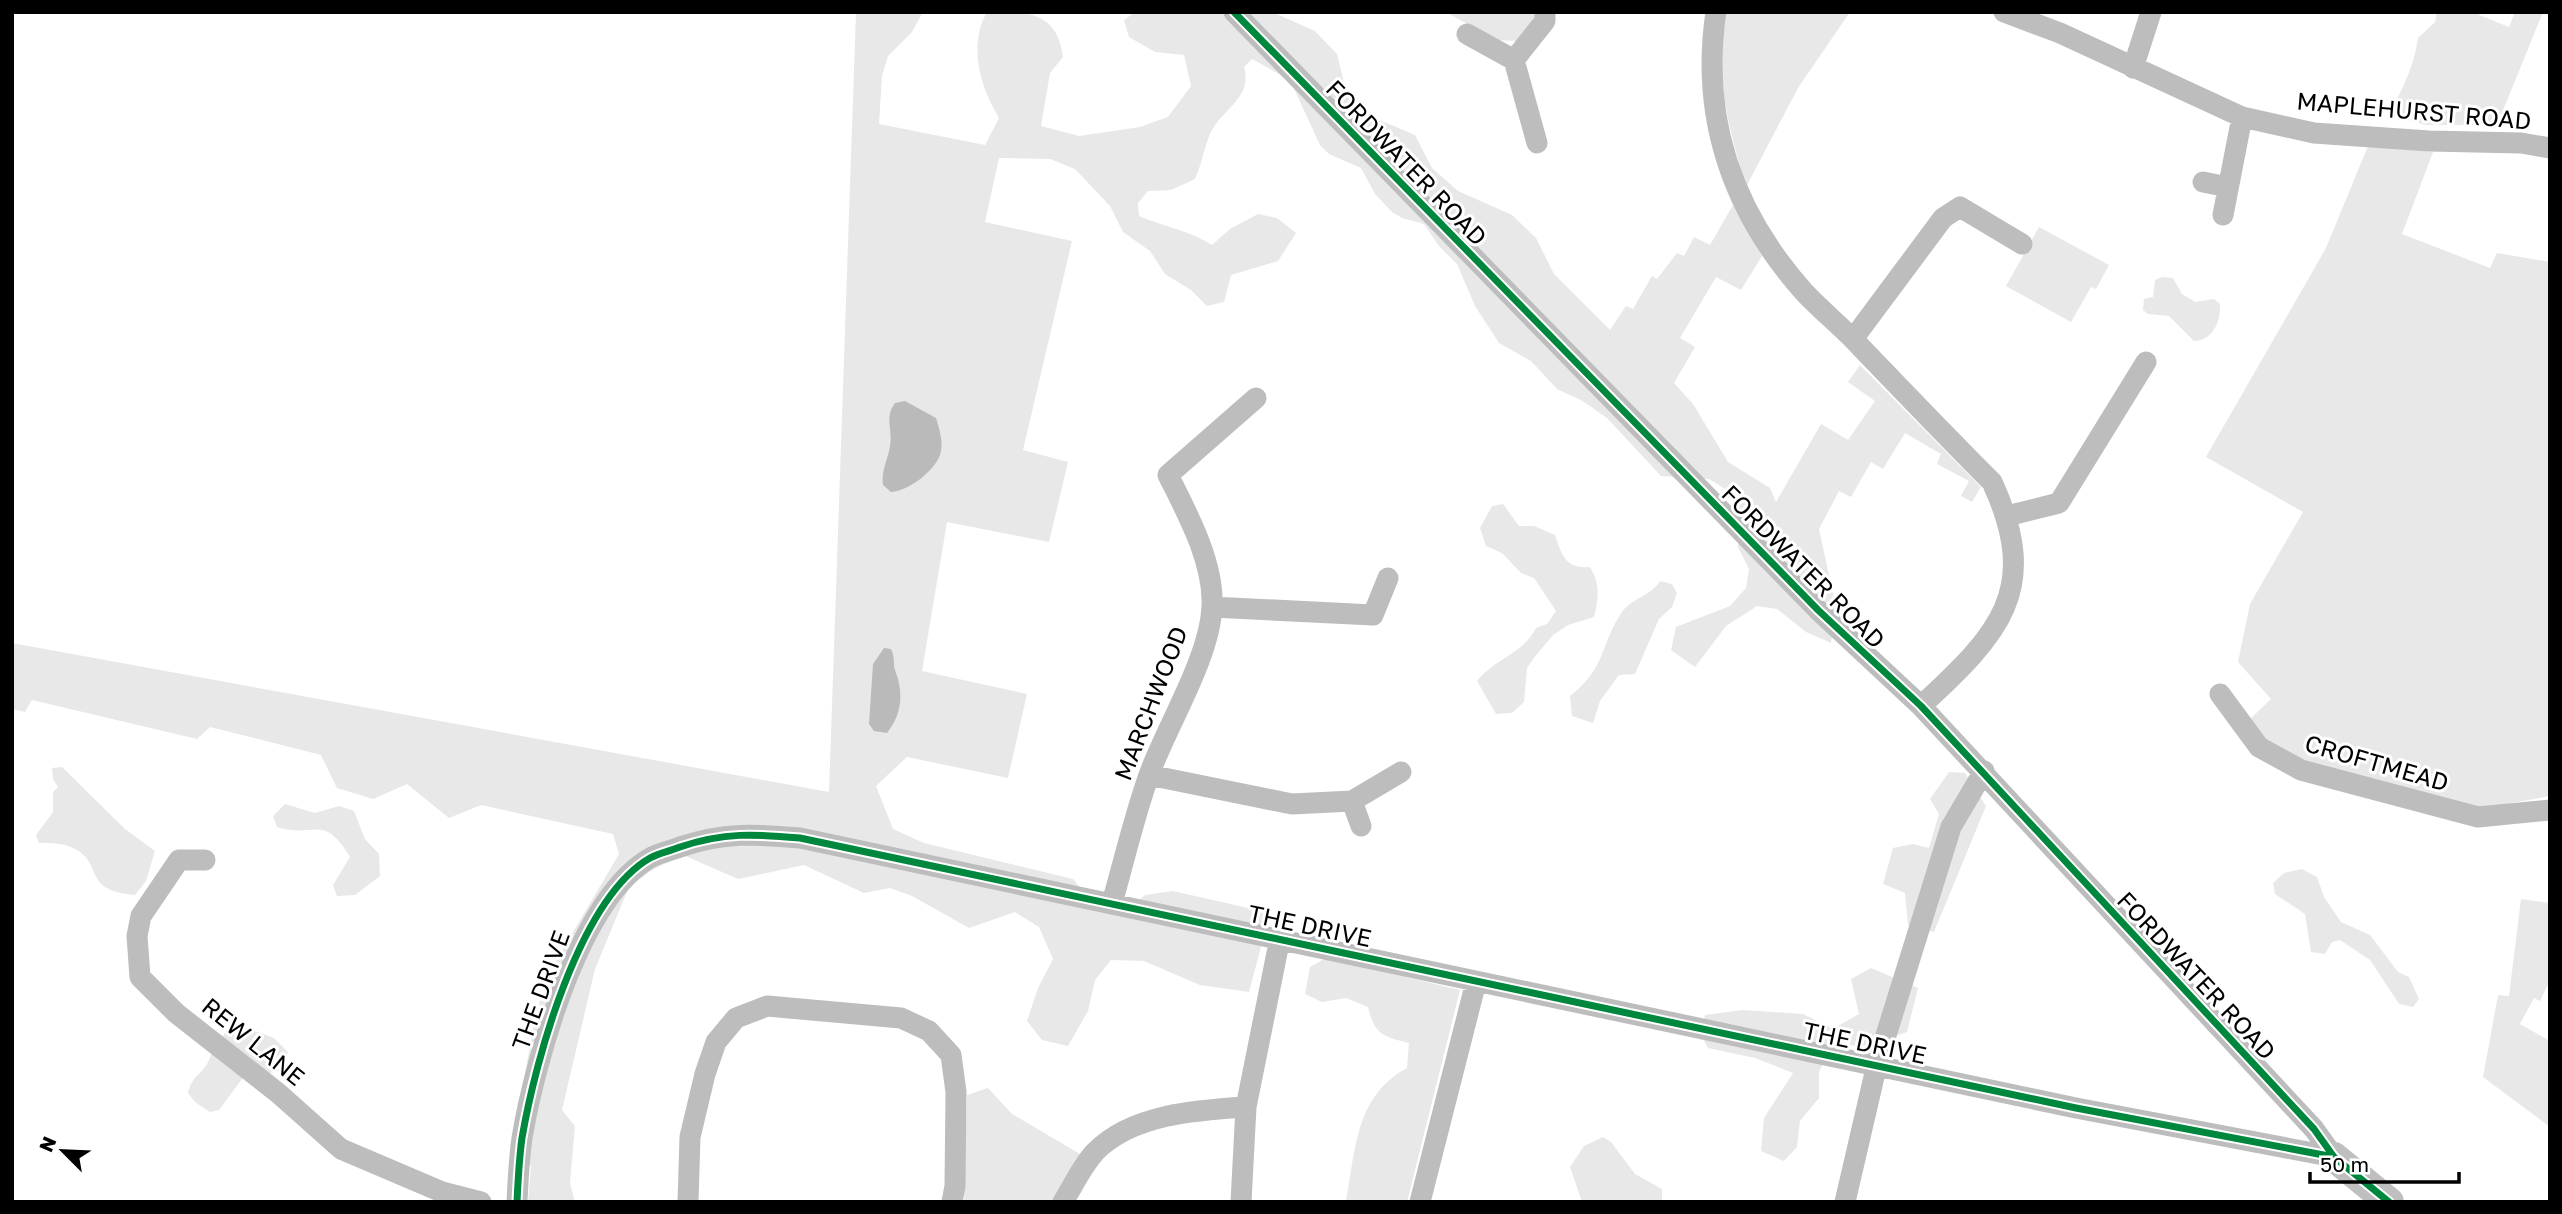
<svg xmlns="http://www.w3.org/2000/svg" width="2562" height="1214" viewBox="0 0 2562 1214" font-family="'Golos Text',sans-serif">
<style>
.green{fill:#e8e8e8}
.water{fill:#bababa}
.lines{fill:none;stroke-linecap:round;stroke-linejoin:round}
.street{stroke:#bdbdbd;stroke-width:21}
.secondary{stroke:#bfbfbf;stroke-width:30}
.cycleway-casing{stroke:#fff;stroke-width:11}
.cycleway{stroke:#00873e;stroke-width:7}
.labels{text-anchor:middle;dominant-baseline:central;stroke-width:6;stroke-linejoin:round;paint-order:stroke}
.street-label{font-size:24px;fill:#000;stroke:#fff}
</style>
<rect width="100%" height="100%" fill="#fff"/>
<path class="green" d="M856,12H923L912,32L888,56L882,76L879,124L985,145L999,118C980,87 968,45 987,12C1026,12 1057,10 1063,57L1050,73L1041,126L1079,136L1140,127L1168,117L1191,86L1184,55L1155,52L1129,37L1124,20L1135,12H1272L1315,31L1337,54L1347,95L1370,116L1415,135L1432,168L1458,191L1512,215L1536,238L1554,274L1610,330L1626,306L1633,309L1652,276L1657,279L1677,253L1684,256L1694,237L1710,245L1733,205L1762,256L1741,290L1716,277L1680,338L1695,347L1674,383L1693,404L1728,462L1770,488L1776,502L1821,424L1848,440L1875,401L1848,382L1860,365L1981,487L1972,502L1961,496L1969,481L1937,464L1941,454L1905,433L1883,469L1871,462L1851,497L1839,491L1819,529L1836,608L1831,643L1806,632L1777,609L1757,606L1726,626L1695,667L1671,650L1676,627L1730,606L1746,588L1749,569L1738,547V497L1709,479L1661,476L1607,418L1581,400L1557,389L1531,361L1499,343L1475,306L1457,264L1439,246L1424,224L1402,218L1392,212L1375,194L1361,168L1329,154L1320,145L1290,80L1252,59L1244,67C1253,98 1222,109 1211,132C1204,147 1202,164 1195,179L1171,190L1148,191L1138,203L1139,216C1164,227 1189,230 1212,245L1230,229L1258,214L1277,218L1296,233L1278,261L1231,275L1224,302L1207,306L1191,290L1165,274L1150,251L1123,232L1110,206L1075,169L1050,159L999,158L985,222L1072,241L1023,450L1068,462L1049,542L947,522L922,671L1027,694L1008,778L907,757L876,786L893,829L924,843L1073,879L1098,910L1123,915L1145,895L1173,891L1270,913L1249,992L1200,985L1144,961L1111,960L1095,980L1088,1011L1068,1046L1042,1040L1027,1021L1038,988L1053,959L1039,927L1015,912L969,928L912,896L890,888L864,893L804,865L738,879L683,855L652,870L629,887L595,969L562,1110L575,1126L570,1183L575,1202H528L531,1167L513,1137L537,1009L556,961L619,854L613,834L481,805L449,818L407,784L373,799L337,788L321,755L210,727L197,739L32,700L25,712L12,709V643L829,792Z
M1446,12H1535V20L1516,41L1496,40Z
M1727,12H1850L1798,88L1746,187C1728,123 1714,80 1727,12Z
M2437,12H2472L2509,27L2515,12H2543L2497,125H2426L2388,114C2403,90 2414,66 2418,38L2435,22Z
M2368,146L2433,152L2402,234L2490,268L2497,253L2550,262V796L2479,809L2308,762L2264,740L2248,721L2271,699L2238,662L2250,604L2303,512L2206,457L2326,248Z
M2039,227L2109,265L2096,289L2091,287L2071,322L2006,286Z
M2162,277L2173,278L2182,294L2195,302L2214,299L2220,304C2221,322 2213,340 2194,341L2169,316L2148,314L2143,310L2144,299L2153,297L2155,280Z
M1503,504L1519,526H1534L1555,535C1562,556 1566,569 1590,567C1600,584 1599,597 1594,617L1568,625L1553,635L1533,659L1527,668L1524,702L1512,713L1496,714L1477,681C1495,658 1523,654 1536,628L1547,624L1556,611L1534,578L1521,573L1502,553L1486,546L1480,528L1492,506Z
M1660,581L1672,584L1677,593L1672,607L1659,619L1635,674L1619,675L1600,701L1593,723L1572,716L1570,696C1607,667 1599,646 1622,612C1632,598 1651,596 1660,581Z
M62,767L125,829L155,851L146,881L135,895C82,890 104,867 77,850C65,843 53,843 39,843L36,835L53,812V792L58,787L53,779L52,768Z
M1949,772L1965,773L1986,806L1934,932L1908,925L1905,893L1883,884L1893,848L1913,844L1929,848L1939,814L1930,799Z
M285,804L315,813L339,806L354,811L365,839L379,854L380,876L355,895L337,896L333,885L350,857C323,812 314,839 277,827L273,816Z
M2302,869L2317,877L2324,897L2341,922L2370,935L2398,972L2409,977L2419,999L2413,1007L2399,1004L2370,960L2340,940L2332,942L2325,954L2311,952L2305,914L2275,894L2273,883L2284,873Z
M2521,899L2550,903V980L2540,1001L2534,998L2520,1024L2550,1041V1127L2483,1077L2498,995L2509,996Z
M1326,958L1460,990L1407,1202H1346C1356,1150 1355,1096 1407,1068L1409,1043C1382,1036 1375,1035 1368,1007L1346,998L1322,1002L1305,994L1310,967Z
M1871,968L1918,988L1907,1032L1867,1046L1831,1045L1819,1072V1098L1800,1121L1797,1147L1784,1161L1761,1151L1764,1118L1793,1073L1755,1058L1708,1048L1701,1035L1705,1015L1742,1010L1803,1014L1833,1029L1859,1014L1851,979Z
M250,1029L274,1038L288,1052L279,1071L242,1079L219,1110L210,1112L195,1102L188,1093C192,1075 204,1073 209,1060C213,1048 218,1042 226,1032Z
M988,1088L1012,1114L1080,1154L1052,1202H964L967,1095Z
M1603,1137L1611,1142L1635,1174L1662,1189V1202H1582L1570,1167L1584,1146Z"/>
<path class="water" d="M905,401L936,418C939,429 943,439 941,451C938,469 909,491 891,492L883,485C881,470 888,460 890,446C893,430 884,418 895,403Z
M884,648L891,649C895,657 893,663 895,670C904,693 902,714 887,733L874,731L869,724L873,664Z"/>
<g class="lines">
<path class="street" d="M1234,12L1818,610L1921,706L2314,1129L2334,1157
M1716,12C1700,118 1733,212 1804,292C1820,309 1838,324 1854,340C1900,388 1945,435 1992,482C2042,590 1999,634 1921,706
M2004,12L2060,33L2242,117L2314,133L2429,141L2521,143L2550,148
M1467,34L1514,60L1545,21V12
M1514,60L1537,143
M2133,68L2151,12
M2203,182L2228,187
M2223,215L2242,117
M1853,339L1943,218L1960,207L2022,244
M2007,516L2059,503L2146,362
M1212,607L1373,615L1388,578
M2220,694L2259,747L2301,770L2478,817L2550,810
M1149,775L1292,804L1352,801L1401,772
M1352,801L1361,826
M205,860H179L141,916L137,936L140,977L176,1013L278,1093L341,1149L442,1192L481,1202
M1112,903C1124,861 1134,817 1149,775C1167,725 1210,658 1212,606C1214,562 1187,513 1168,475L1256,398
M517,1202C518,1181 519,1159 522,1138C535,1061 579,899 650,858C659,853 670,851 680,847C724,832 755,834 800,838L2076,1108L2334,1157
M688,1202L690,1137L705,1074L716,1042L736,1018L767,1006L901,1018L929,1031L951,1055L956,1092L955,1186L952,1202
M1063,1202C1073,1186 1082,1166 1095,1152C1132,1114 1197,1110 1246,1107
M1241,1202L1246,1107L1280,938
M1420,1202L1476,982
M1845,1202L1877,1064L1951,827L1984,771"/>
<path class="secondary" d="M2334,1157L2389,1202"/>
<defs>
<path id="cycleway" d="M1234,12L1818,610L1921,706L2314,1129L2334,1157L2389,1202
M517,1202C518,1181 519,1159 522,1138C535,1061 579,899 650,858C659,853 670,851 680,847C724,832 755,834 800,838L2076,1108L2334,1157"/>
</defs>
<use href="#cycleway" class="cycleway-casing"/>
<use href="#cycleway" class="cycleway"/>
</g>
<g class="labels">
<g class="street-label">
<text transform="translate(2414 110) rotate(5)">MAPLEHURST ROAD</text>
<text transform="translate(1407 162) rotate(46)">FORDWATER ROAD</text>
<text transform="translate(1804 566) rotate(45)">FORDWATER ROAD</text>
<text transform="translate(1150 703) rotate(-69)">MARCHWOOD</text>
<text transform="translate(2377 762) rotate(16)">CROFTMEAD</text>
<text transform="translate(1310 925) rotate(12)">THE DRIVE</text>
<text transform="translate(2197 975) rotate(47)">FORDWATER ROAD</text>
<text transform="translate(540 990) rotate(-70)">THE DRIVE</text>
<text transform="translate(254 1041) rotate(39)">REW LANE</text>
<text transform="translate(1865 1042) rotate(12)">THE DRIVE</text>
</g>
</g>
<rect width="2562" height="1214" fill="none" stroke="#000000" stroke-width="28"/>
<g transform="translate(63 1151) rotate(294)" stroke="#ffffff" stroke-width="5" paint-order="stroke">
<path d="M0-5L12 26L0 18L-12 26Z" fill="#000000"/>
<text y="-10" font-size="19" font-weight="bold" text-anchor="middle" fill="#000000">N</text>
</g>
<path d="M2310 1172v10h149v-10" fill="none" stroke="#000000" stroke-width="3.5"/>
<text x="2320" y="1172" font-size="21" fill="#000000" stroke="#ffffff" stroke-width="5" paint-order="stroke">50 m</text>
</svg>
